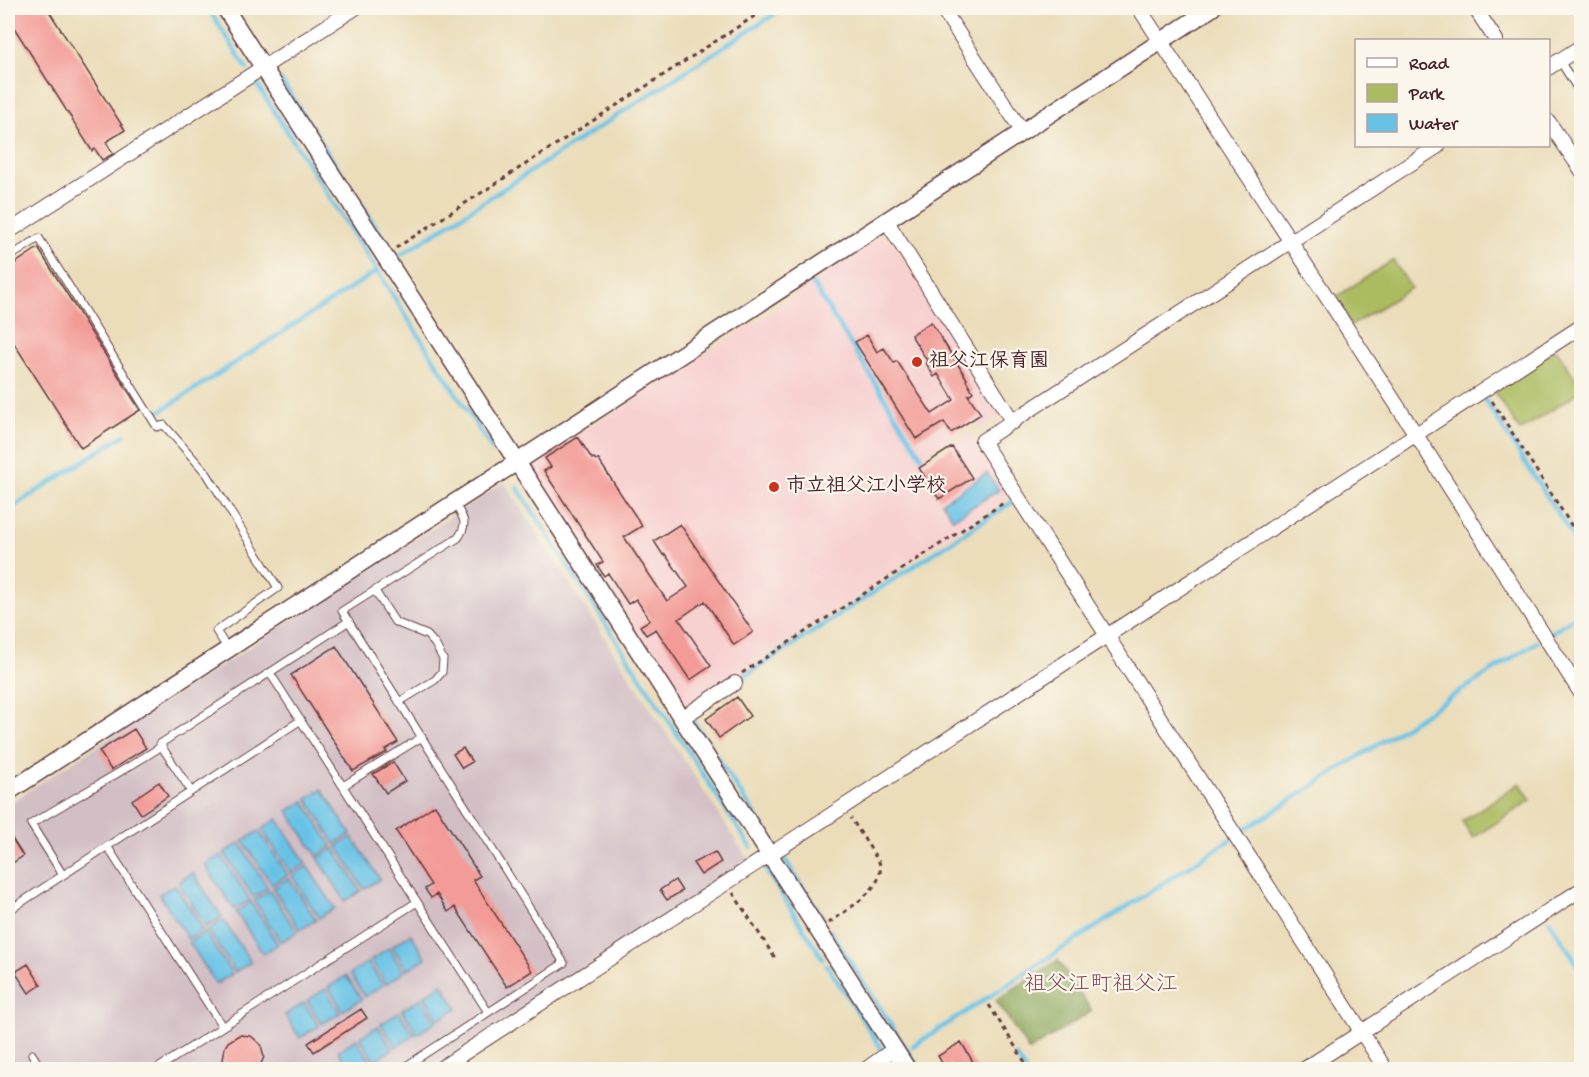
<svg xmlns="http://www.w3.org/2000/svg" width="1589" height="1077" viewBox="0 0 1589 1077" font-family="'Gochi Hand','Klee One',sans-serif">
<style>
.built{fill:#f7d0d0}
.industrial{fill:#d2bec5}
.green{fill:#abbc60;stroke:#7a6e46;stroke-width:1.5}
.forest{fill:#88a456;stroke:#696240;stroke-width:1.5}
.water{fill:#68c2e6;stroke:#597088;stroke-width:1.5}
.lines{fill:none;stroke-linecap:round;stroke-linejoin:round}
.stream{stroke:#68c2e6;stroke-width:4.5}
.building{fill:#f39b97}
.service-casing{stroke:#623c40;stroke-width:9}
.minor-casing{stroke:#623c40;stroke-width:16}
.tertiary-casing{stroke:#623c40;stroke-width:19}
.path{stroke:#623c40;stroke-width:3;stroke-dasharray:4.5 4.5;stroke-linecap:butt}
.service{stroke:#fff;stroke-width:7}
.minor{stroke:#fff;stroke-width:14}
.tertiary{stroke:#fff;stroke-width:16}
.poi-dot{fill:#c8321e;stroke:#fbf7ec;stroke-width:2}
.labels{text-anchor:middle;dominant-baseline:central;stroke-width:4.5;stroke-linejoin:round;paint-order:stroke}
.poi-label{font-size:20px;font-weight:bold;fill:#4a1f2b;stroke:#fbf7ec;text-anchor:start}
.quarter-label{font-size:22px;fill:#854a51;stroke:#fbf7ec}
</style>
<rect width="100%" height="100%" fill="#fbf7ec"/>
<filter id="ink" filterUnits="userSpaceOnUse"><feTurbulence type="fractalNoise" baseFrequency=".0167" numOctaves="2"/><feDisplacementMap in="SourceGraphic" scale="12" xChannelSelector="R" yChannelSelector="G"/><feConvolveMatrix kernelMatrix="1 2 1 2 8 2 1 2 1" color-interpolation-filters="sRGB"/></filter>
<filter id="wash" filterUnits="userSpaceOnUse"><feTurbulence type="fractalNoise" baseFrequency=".008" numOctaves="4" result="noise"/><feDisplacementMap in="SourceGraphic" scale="24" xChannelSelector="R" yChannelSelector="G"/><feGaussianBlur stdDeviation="1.35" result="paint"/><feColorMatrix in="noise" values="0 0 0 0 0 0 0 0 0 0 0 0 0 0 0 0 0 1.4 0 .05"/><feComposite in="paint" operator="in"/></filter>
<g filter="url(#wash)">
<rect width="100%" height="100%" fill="#ebddba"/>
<path class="built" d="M880,237L891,240L1002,413L1001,417L981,430L976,422L924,456L813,280Z
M810,283L924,463L971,433L1011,496L686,707L537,477L541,458L768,314Z"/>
<path class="industrial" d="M504,482L749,861L430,1069L8,1070V804Z"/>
<path class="green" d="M1393,260L1411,288L1351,326L1334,298Z
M1556,349L1582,388L1581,391L1520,431L1493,390Z
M1520,783L1531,800L1473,838L1462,821Z"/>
<path class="forest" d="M1058,960L1092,1011L1029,1051L996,1000Z"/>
<path class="water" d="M987,473L999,490L953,519L942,502Z
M322,789L351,834L335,844L307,799Z
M304,801L332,846L317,856L288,811Z
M277,819L306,863L291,873L262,829Z
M259,831L288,875L272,885L243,841Z
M352,837L380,879L364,889L337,846Z
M240,843L268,888L253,897L224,853Z
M334,848L361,891L345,901L318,858Z
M221,855L250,900L234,909L205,865Z
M307,866L335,908L319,918L292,876Z
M193,873L222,917L206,927L178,882Z
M289,878L316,920L300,930L273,888Z
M175,885L203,929L188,939L159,894Z
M270,890L297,932L281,942L254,900Z
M251,902L278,944L263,954L236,912Z
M223,920L251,962L235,972L208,930Z
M205,932L232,974L216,984L189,942Z
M411,934L426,958L407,970L392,946Z
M389,948L404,972L386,984L371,960Z
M368,962L383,985L365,997L350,974Z
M346,976L362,999L343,1011L328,987Z
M442,984L457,1008L439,1020L424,996Z
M325,989L340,1013L322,1024L307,1001Z
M421,998L436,1022L417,1034L402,1010Z
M304,1003L319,1026L300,1038L285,1015Z
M399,1012L414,1035L396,1047L381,1024Z
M378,1026L393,1049L374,1061L360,1037Z
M356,1039L372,1063L361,1069H350L338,1051Z"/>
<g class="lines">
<path class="stream" d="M208,8L247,69
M254,80L492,449
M281,80L389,247
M396,258L784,8
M813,284L922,457
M1483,397L1582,551
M156,414L377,271
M517,487L751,848
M8,510L124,435
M1551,633L1582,612
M743,677L1014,501
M693,721L775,845
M1241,832L1537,642
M782,855L823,919
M766,870L823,959
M1549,920L1582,971
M830,931L920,1070
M827,965L883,1051
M913,1046L1231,839
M1016,1056L1025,1070"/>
</g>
<g id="blocks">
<path class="building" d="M8,8H47L125,130L106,142L113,154L102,160L95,149L92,151L8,18Z
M38,248L140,410L81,448L8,334V268Z
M931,322L967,379L966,380L973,392L968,395L981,414L951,433L944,422L916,439L855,342L867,335L877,352L884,348L894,363L897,361L932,414L954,400L938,374L934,377L926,363L928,362L911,335Z
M578,437L592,459L594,458L596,460L598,459L642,526L624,537L667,601L688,587L665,554L663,555L654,541L680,524L753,632L734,645L705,601L679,619L711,666L690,680L656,629L646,635L640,626L650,620L636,599L628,604L608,573L604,576L597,565L603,562L544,471L551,467L545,458Z
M952,447L972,478L939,499L919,468Z
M336,646L398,742L385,750L387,752L353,771L291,675Z
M737,697L750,716L719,738L706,719Z
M134,729L146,748L111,770L99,751Z
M463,748L472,762L462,768L453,754Z
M393,762L405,781L386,793L373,774Z
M159,782L168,796L141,814L132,800Z
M435,805L480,876L473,880L532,971L507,987L455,907L448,912L437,894L431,898L425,889L431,885L396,831Z
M8,832L23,856L8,866Z
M715,852L721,862L701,875L693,863Z
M675,880L682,891L667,900L660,890Z
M28,964L41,985L29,993L15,972Z
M361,1009L367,1018L314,1052L308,1043Z
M239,1035L251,1036L261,1045L264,1057L258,1070H229L223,1060L225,1047L228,1042Z
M961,1042L978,1070H954L951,1065L945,1068L938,1056Z"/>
</g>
</g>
<g filter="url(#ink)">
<use href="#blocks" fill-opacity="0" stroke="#623c40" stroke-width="1.5"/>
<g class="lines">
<defs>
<path id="service" d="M1560,61L1582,96
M8,243L14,254L39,238L157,427L164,425L207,474L278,588L216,631L228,649
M375,591L395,622L427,635L435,644L443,659L442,672L435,680L399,702
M270,673L488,1012
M343,786L422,737
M191,791L160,744L349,621
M107,846L222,1026
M63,875L31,824C75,797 119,774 162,746
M8,911L301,720
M32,1054L42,1070
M155,1070L417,902
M400,1070L564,963L342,611L458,538C469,523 463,517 454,503"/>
<path id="minor" d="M942,8L1022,131
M1139,8L1415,433L1582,695
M1475,8L1496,40
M1548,68L1582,46
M1548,121L1582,171
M886,220L1013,422
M8,232L355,8
M682,718L735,683
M438,1070L1108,635L1582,326
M865,1070L894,1049
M1303,1070L1582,889
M1386,1070L982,441L1438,146"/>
<path id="tertiary" d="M225,8L908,1070
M8,792L517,462L1212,8"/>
</defs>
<use href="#service" class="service-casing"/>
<use href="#minor" class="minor-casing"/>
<use href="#tertiary" class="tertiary-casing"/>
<path class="path" d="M396,248L767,8
M1492,401L1582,542
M742,673L1005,502
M733,893L775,958
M829,923C847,909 888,887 879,862L851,818
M989,1005L1030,1070"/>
<use href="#service" class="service"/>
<use href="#minor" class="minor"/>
<use href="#tertiary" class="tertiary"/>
</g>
</g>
<g class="poi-dot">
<circle cx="917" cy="362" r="6"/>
<circle cx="774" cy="487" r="6"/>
</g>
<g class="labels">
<g class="poi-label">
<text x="929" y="362">祖父江保育園</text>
<text x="786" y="487">市立祖父江小学校</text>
</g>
<g class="quarter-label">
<text x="1101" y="986">祖父江町祖父江</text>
</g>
</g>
<rect width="1589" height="1077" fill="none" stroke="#fbf7ec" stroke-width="30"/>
<rect x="1355" y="39" width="195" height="108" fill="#fbf7ec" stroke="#b4a19f" stroke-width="1.5"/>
<rect x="1367" y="58" width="30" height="9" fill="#ffffff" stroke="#b4a19f" stroke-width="1.5"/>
<text x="1409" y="69" font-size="18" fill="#4a1f2b">Road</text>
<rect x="1367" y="84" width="30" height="18" fill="#abbc60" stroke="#b4a19f" stroke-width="1.5"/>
<text x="1409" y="99" font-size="18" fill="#4a1f2b">Park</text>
<rect x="1367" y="114" width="30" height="18" fill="#68c2e6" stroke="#b4a19f" stroke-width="1.5"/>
<text x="1409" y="129" font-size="18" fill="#4a1f2b">Water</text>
</svg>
